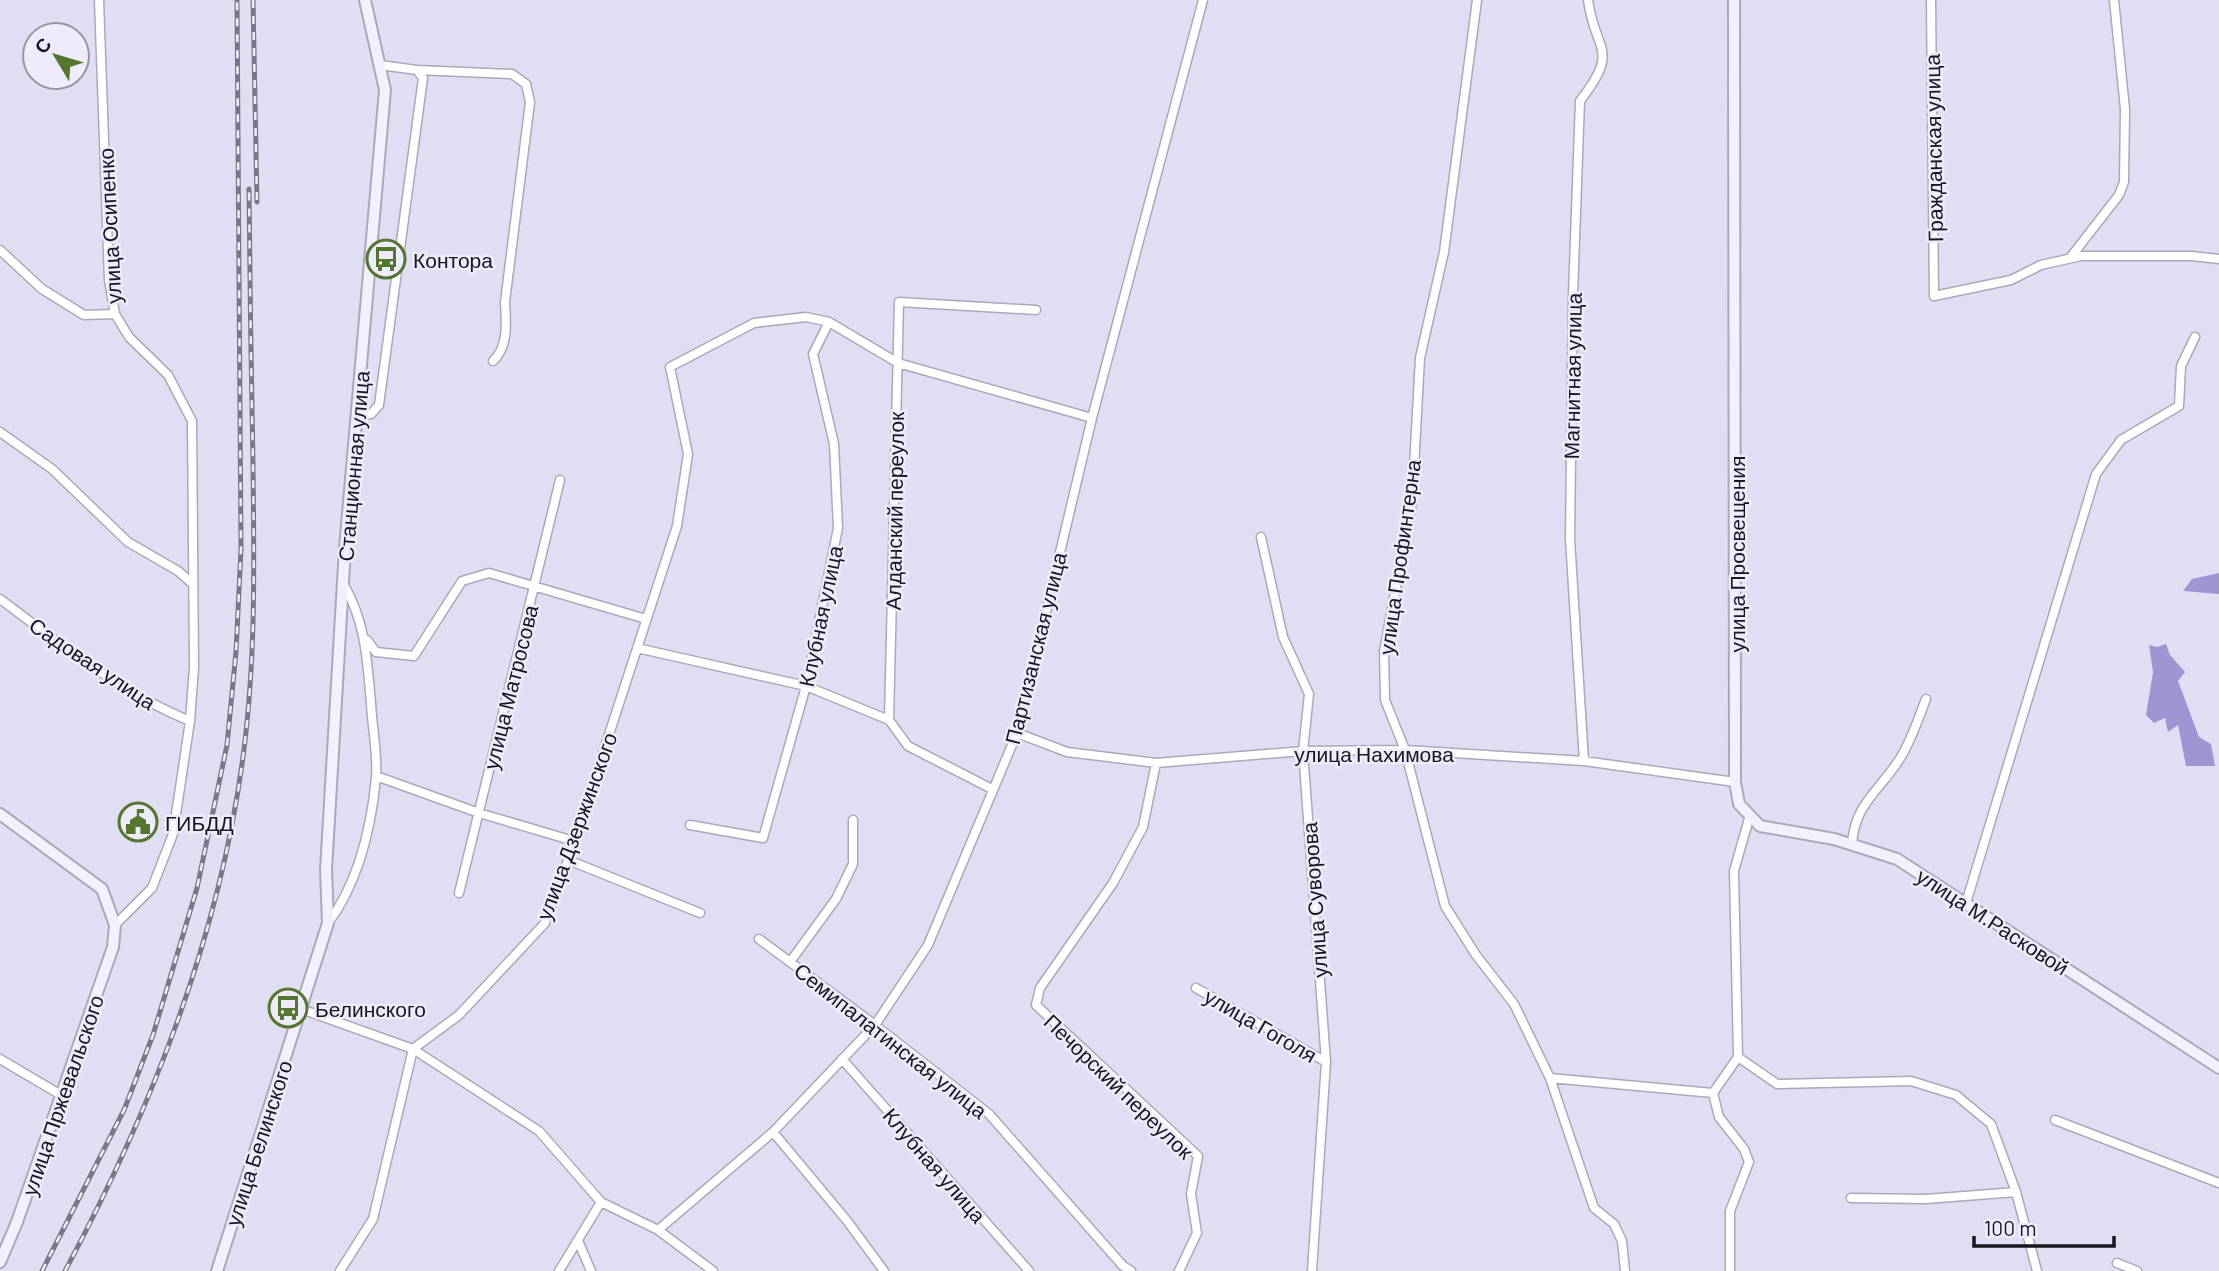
<svg xmlns="http://www.w3.org/2000/svg" width="2219" height="1271" viewBox="0 0 2219 1271" font-family="Barlow,sans-serif">
<style>
.water{fill:#a095d3}
.lines{fill:none;stroke-linecap:round;stroke-linejoin:round}
.street-casing{stroke:#aba8bb;stroke-width:11}
.secondary-casing{stroke:#aba8bb;stroke-width:14}
.street{stroke:#fff;stroke-width:8}
.secondary{stroke:#f2f0fd;stroke-width:10}
.rail-casing{stroke:#7a7886;stroke-width:5}
.rail{stroke:#edebfc;stroke-width:2.5;stroke-dasharray:8;stroke-linecap:butt}
.labels{text-anchor:middle;dominant-baseline:central;stroke-width:5;stroke-linejoin:round;paint-order:stroke}
.street-label{font-size:21px;fill:#18171e;stroke:#edebfc}
.poi-label{font-size:21px;fill:#18171e;stroke:#edebfc;text-anchor:start}
</style>
<rect width="100%" height="100%" fill="#e0def2"/>
<path class="water" d="M2219,573V594L2183,591L2192,579Z
M2166,644L2170,655L2185,672L2178,681L2199,737L2211,744L2215,766H2186L2178,725L2168,732L2165,718L2154,723L2146,715L2153,672L2149,645L2157,647Z"/>
<g class="lines">
<defs>
<path id="street" d="M99,0L109,280L115,314L129,337L168,375L192,421L194,667L190,721L173,834L152,888L115,925
M1477,0L1444,252L1420,358L1412,503L1384,651L1385,700L1405,750L1445,906L1476,955L1514,1004L1550,1078L1594,1208L1614,1224L1622,1241L1625,1271
M1931,0L1934,296L2011,280L2041,265L2081,256H2192L2219,259
M417,70L512,74L526,84L530,102L505,302C506,322 509,346 493,361
M0,250L42,289L84,315L115,314
M2070,258L2119,195L2124,182L2125,109L2114,0
M356,416L371,414L379,405L423,78L417,70L380,65
M0,432L52,469L128,542L178,571L193,584
M1261,537L1283,637L1309,694L1303,751L1326,1062L1312,1271
M0,599C59,643 121,693 190,721
M367,640L376,652L414,656L462,581L489,573L646,619
M637,648L806,686L889,720L908,746L992,789
M889,720L899,302L1036,310
M1017,733L1067,752L1156,763L1303,751L1405,750L1584,761L1735,782
M1584,761L1570,539L1573,294L1580,101C1621,48 1595,53 1588,0
M1156,763L1143,827L1113,883L1040,988L1036,1005L1198,1156L1191,1194L1197,1233L1179,1271
M376,776L479,813L574,841
M690,825L763,838L806,686L838,528L834,444L813,354L829,322
M1852,845C1854,805 1879,791 1899,760C1911,742 1918,719 1926,699
M568,860L700,913
M459,893L560,480
M1966,903L2096,474L2121,440L2179,406L2181,366L2195,337
M328,923C359,882 371,829 376,778C378,754 372,727 371,703C367,661 366,623 344,585
M759,939L875,1025L989,1114L1123,1266L1131,1271
M790,962L836,899L853,864V820
M1196,988L1326,1062
M301,1009L413,1049L539,1131L601,1202L658,1230L713,1271
M1738,1057L1777,1084L1911,1081L1956,1095L1991,1124L2016,1192L2037,1271
M0,1059L61,1095
M842,1059L1029,1271
M1550,1078L1713,1093L1738,1057L1734,871L1750,815
M1713,1093L1719,1117L1744,1149L1749,1162L1730,1211V1271
M2055,1120L2219,1183
M773,1132L848,1222L884,1271
M1851,1198L1926,1199L2016,1192
M658,1230L773,1132L875,1025L928,945L1017,733L1092,418L1203,0
M579,1243L591,1271
M2117,1263L2137,1271
M340,1271L373,1219L413,1049L459,1015L545,923L568,860L677,526L688,454L670,367L754,323L806,317L829,322L898,363L1092,418
M559,1271L601,1202"/>
<path id="secondary" d="M1734,0L1735,782L1739,804L1760,826L1834,839L1897,859L2219,1068
M0,814L102,889L115,925L113,947L17,1222L0,1262
M217,1271L328,923L326,870L345,548L385,90L365,0"/>
</defs>
<use href="#street" class="street-casing"/>
<use href="#secondary" class="secondary-casing"/>
<use href="#street" class="street"/>
<use href="#secondary" class="secondary"/>
<defs>
<path id="rail" d="M253,0L257,202
M42,1271L124,1110L153,1035L197,888L227,745L236,652L241,549L237,0
M65,1271C152,1108 221,934 244,749C256,654 254,559 253,464C251,372 250,281 249,189"/>
</defs>
<use href="#rail" class="rail-casing"/>
<use href="#rail" class="rail"/>
</g>
<defs>
<symbol id="bus-ring" viewBox="-11 -11 22 22"><circle r="9.5" fill="#edebfc" stroke="#55762e" stroke-width="1.5"/><path d="M-5-6H5V4H4V6H2V4H-2V6H-4V4H-5ZM-3.5-4V0h7V-4ZM-3.5 1.2v1.5H-2V1.2ZM2 1.2v1.5H3.5V1.2Z" fill="#55762e"/></symbol>
<symbol id="civic-ring" viewBox="-11 -11 22 22"><circle r="9.5" fill="#edebfc" stroke="#55762e" stroke-width="1.5"/><path d="M-.6-6.5H3V-4.5H.6V-3L4-1V1h2V6H-6V1h2V-1L-.6-3ZM-1.2 2.5V6h2.4V2.5Z" fill="#55762e"/></symbol>
</defs>
<g fill-rule="evenodd">
<use href="#bus-ring" x="364" y="237" width="44" height="44"/>
<use href="#civic-ring" x="116" y="800" width="44" height="44"/>
<use href="#bus-ring" x="266" y="986" width="44" height="44"/>
</g>
<g class="labels">
<g class="street-label">
<text transform="translate(1933 148) rotate(-91)">Гражданская улица</text>
<text transform="translate(109 226) rotate(-93)">улица Осипенко</text>
<text transform="translate(1572 376) rotate(-89)">Магнитная улица</text>
<text transform="translate(353 466) rotate(-85)">Станционная улица</text>
<text transform="translate(894 511) rotate(-89)">Алданский переулок</text>
<text transform="translate(1736 554) rotate(-90)">улица Просвещения</text>
<text transform="translate(1399 557) rotate(-82)">улица Профинтерна</text>
<text transform="translate(820 616) rotate(-78)">Клубная улица</text>
<text transform="translate(1035 648) rotate(-76)">Партизанская улица</text>
<text transform="translate(93 663) rotate(34)">Садовая улица</text>
<text transform="translate(510 687) rotate(-76)">улица Матросова</text>
<text x="1374" y="753">улица Нахимова</text>
<text transform="translate(576 826) rotate(-70)">улица Дзержинского</text>
<text transform="translate(1314 900) rotate(-94)">улица Суворова</text>
<text transform="translate(1993 921) rotate(33)">улица М.Расковой</text>
<text transform="translate(1261 1025) rotate(30)">улица Гоголя</text>
<text transform="translate(891 1040) rotate(38)">Семипалатинская улица</text>
<text transform="translate(1119 1086) rotate(44)">Печорский переулок</text>
<text transform="translate(62 1095) rotate(-71)">улица Пржевальского</text>
<text transform="translate(258 1143) rotate(-72)">улица Белинского</text>
<text transform="translate(935 1165) rotate(49)">Клубная улица</text>
</g>
<g class="poi-label">
<text x="413" y="259">Контора</text>
<text x="165" y="822">ГИБДД</text>
<text x="315" y="1008">Белинского</text>
</g>
</g>
<g transform="translate(56 56) rotate(308)"><circle r="33" fill="#edebfc" stroke="#9896a3" stroke-width="2"/>
<path d="M0-5L12 26L0 18L-12 26Z" fill="#55762e"/>
<text y="-10" font-size="19" font-weight="bold" text-anchor="middle" fill="#18171e">С</text>
</g>
<path d="M1974 1236v10h140v-10" fill="none" stroke="#18171e" stroke-width="3.5"/>
<text x="1984" y="1236" font-size="21" fill="#18171e" stroke="#edebfc" stroke-width="5" paint-order="stroke">100 m</text>
</svg>
